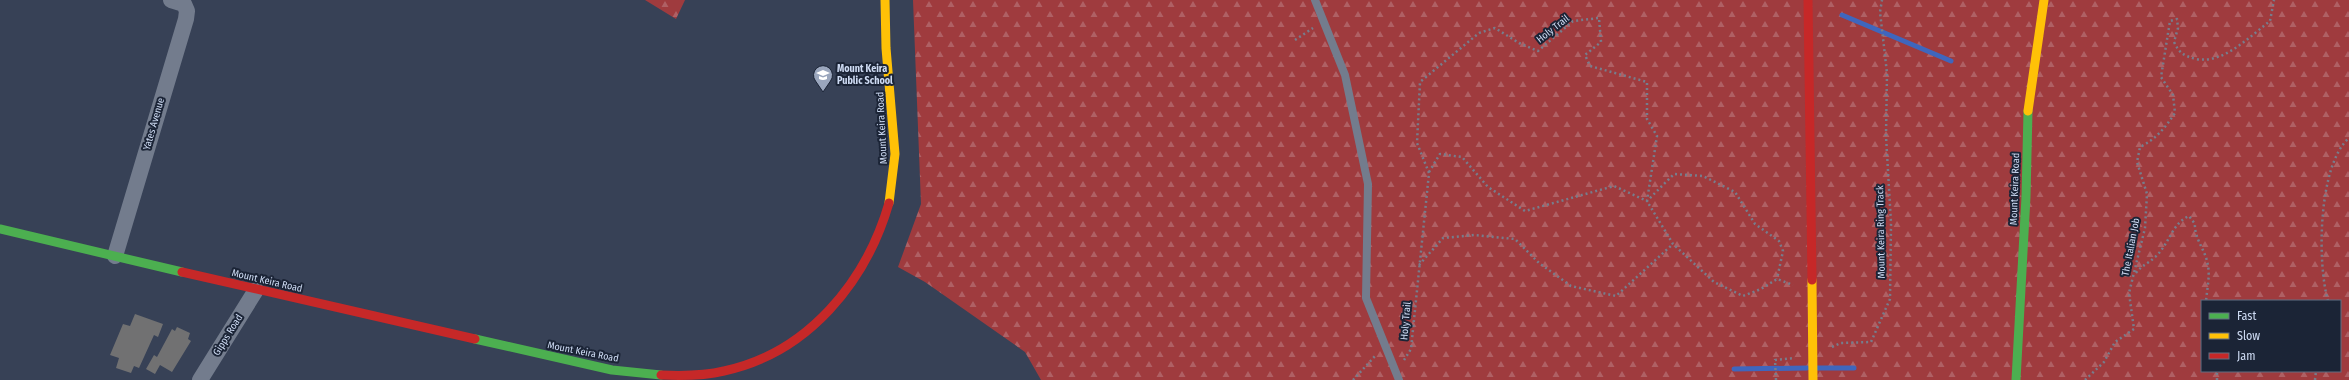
<svg xmlns="http://www.w3.org/2000/svg" width="2349" height="380" viewBox="0 0 2349 380" font-family="'Fira Sans Condensed',sans-serif">
<style>
.forest{fill:url(#forest-firs);fill-rule:evenodd}
.lines{fill:none;stroke-linecap:round;stroke-linejoin:round}
.stream{stroke:#3f66bd;stroke-width:5}
.building{fill:#717172}
.path{stroke:#777d8c;stroke-width:2.5;stroke-dasharray:2 3;stroke-linecap:butt}
.lane{stroke:#737c8d;stroke-width:8}
.street{stroke:#737c8d;stroke-width:16}
.fast{stroke:#4caf50;stroke-width:9}
.slow{stroke:#ffc107;stroke-width:9}
.jam{stroke:#c62828;stroke-width:9}
.labels{text-anchor:middle;dominant-baseline:central;stroke-width:4;stroke-linejoin:round;paint-order:stroke}
.street-label{font-size:10px;fill:#cfdcf4;stroke:#1b2436}
.poi-label{font-size:10px;font-weight:bold;fill:#cfdcf4;stroke:#1b2436;text-anchor:start}
</style>
<defs>
<pattern id="forest-firs" width="22" height="20" patternUnits="userSpaceOnUse"><rect width="22" height="20" fill="#9f3b3e"/><path d="M5 1l3.5 6h-7zM16 11l3.5 6h-7z" fill="#af6064"/></pattern>
</defs>
<rect width="100%" height="100%" fill="#374156"/>
<path class="forest" d="M645,0H685L676,19Z
M913,0H2349V380H1041L1025,352L925,282L898,267L921,204ZM2202,301H2340V371H2202Z"/>
<g class="lines">
<path class="stream" d="M1842,15L1951,61
M1817,368H1854
M1734,369L1807,368"/>
</g>
<path class="building" d="M135,314L163,324L158,337L154,335L139,368L134,366L131,373L116,368L119,358L110,355L123,324L130,326Z
M177,327L190,333L188,339L191,341L172,372L160,365L155,374L146,369L154,355L157,357L172,329L175,331Z"/>
<g class="lines">
<path class="path" d="M1295,40L1313,28
M1429,172L1440,154L1462,157L1488,187L1525,211L1614,186L1647,201L1674,174L1703,176L1735,192L1755,224L1779,241L1783,251L1777,279
M1419,265L1443,238L1474,235L1515,239L1539,263L1571,286L1616,296L1673,244
M2136,273C2142,265 2148,264 2155,257C2169,245 2172,223 2189,216L2195,224C2194,239 2206,250 2208,266C2210,276 2207,290 2206,301
M2328,301C2317,263 2318,165 2349,138
M1832,347L1841,343L1871,342L1890,299L1891,223L1886,136L1887,73L1880,12L1882,0
M1404,360L1411,349L1429,173L1417,143L1420,82L1479,33L1495,28L1519,43L1538,51L1573,21L1599,18L1601,42L1585,55L1590,66L1647,82V119L1657,136L1647,201L1673,244L1714,282L1743,296L1761,289L1777,279L1793,285
M1353,380L1376,355
M1776,380L1775,360L1795,358
M2085,380L2104,362L2115,342L2134,329L2129,293L2145,228L2147,194L2137,162L2140,147C2156,139 2165,128 2175,113L2173,95L2161,77L2170,21L2177,19L2178,28L2174,42C2179,53 2184,56 2196,59C2224,64 2249,37 2270,21L2274,0
M2217,380V371
M2315,380L2316,371"/>
<path class="lane" d="M1315,0L1345,75L1368,184L1366,298L1399,380"/>
<path class="street" d="M115,256L186,19L187,11L184,4L171,0
M200,380L256,290"/>
<path class="fast" d="M0,229L182,272
M475,339L612,370L661,375
M2016,380L2026,197L2028,111"/>
<path class="slow" d="M885,0L886,48L895,154L889,203
M2028,111L2044,0
M1812,280L1813,380"/>
<path class="jam" d="M1808,0L1812,280
M182,272L475,339
M661,375C682,376 703,376 724,371C808,353 866,282 889,203"/>
</g>
<defs>
<symbol id="school-pin" viewBox="-11 -11 22 30"><path d="M0 17L-7.5 6A9.5 9.5 0 1 1 7.5 6Z" fill="#9aa6bd" stroke="#1b2436"/><path d="M0-5L7-2L0 1L-7-2ZM-4 1L0 2.5L4 1V4Q0 6-4 4Z" fill="#fff"/></symbol>
</defs>
<g fill-rule="evenodd">
<use href="#school-pin" x="812" y="64" width="22" height="30"/>
</g>
<g class="labels">
<g class="street-label">
<text transform="translate(1553 29) rotate(-38)">Holy Trail</text>
<text transform="translate(154 124) rotate(-74)">Yates Avenue</text>
<text transform="translate(882 128) rotate(-93)">Mount Keira Road</text>
<text transform="translate(2015 189) rotate(-88)">Mount Keira Road</text>
<text transform="translate(1881 232) rotate(-91)">Mount Keira Ring Track</text>
<text transform="translate(2131 247) rotate(-79)">The Italian Job</text>
<text transform="translate(267 281) rotate(13)">Mount Keira Road</text>
<text transform="translate(1406 321) rotate(-85)">Holy Trail</text>
<text transform="translate(228 335) rotate(-58)">Gipps Road</text>
<text transform="translate(583 352) rotate(11)">Mount Keira Road</text>
</g>
<g class="poi-label">
<text x="837" y="69">Mount Keira<tspan x="837" dy="12">Public School</tspan></text>
</g>
</g>
<rect x="2201" y="300" width="140" height="72" fill="#1b2436" stroke="#636e82"/>
<rect x="2209" y="313" width="20" height="6" fill="#4caf50" stroke="#636e82"/>
<text x="2237" y="320" font-size="12" fill="#cfdcf4">Fast</text>
<rect x="2209" y="333" width="20" height="6" fill="#ffc107" stroke="#636e82"/>
<text x="2237" y="340" font-size="12" fill="#cfdcf4">Slow</text>
<rect x="2209" y="353" width="20" height="6" fill="#c62828" stroke="#636e82"/>
<text x="2237" y="360" font-size="12" fill="#cfdcf4">Jam</text>
</svg>
